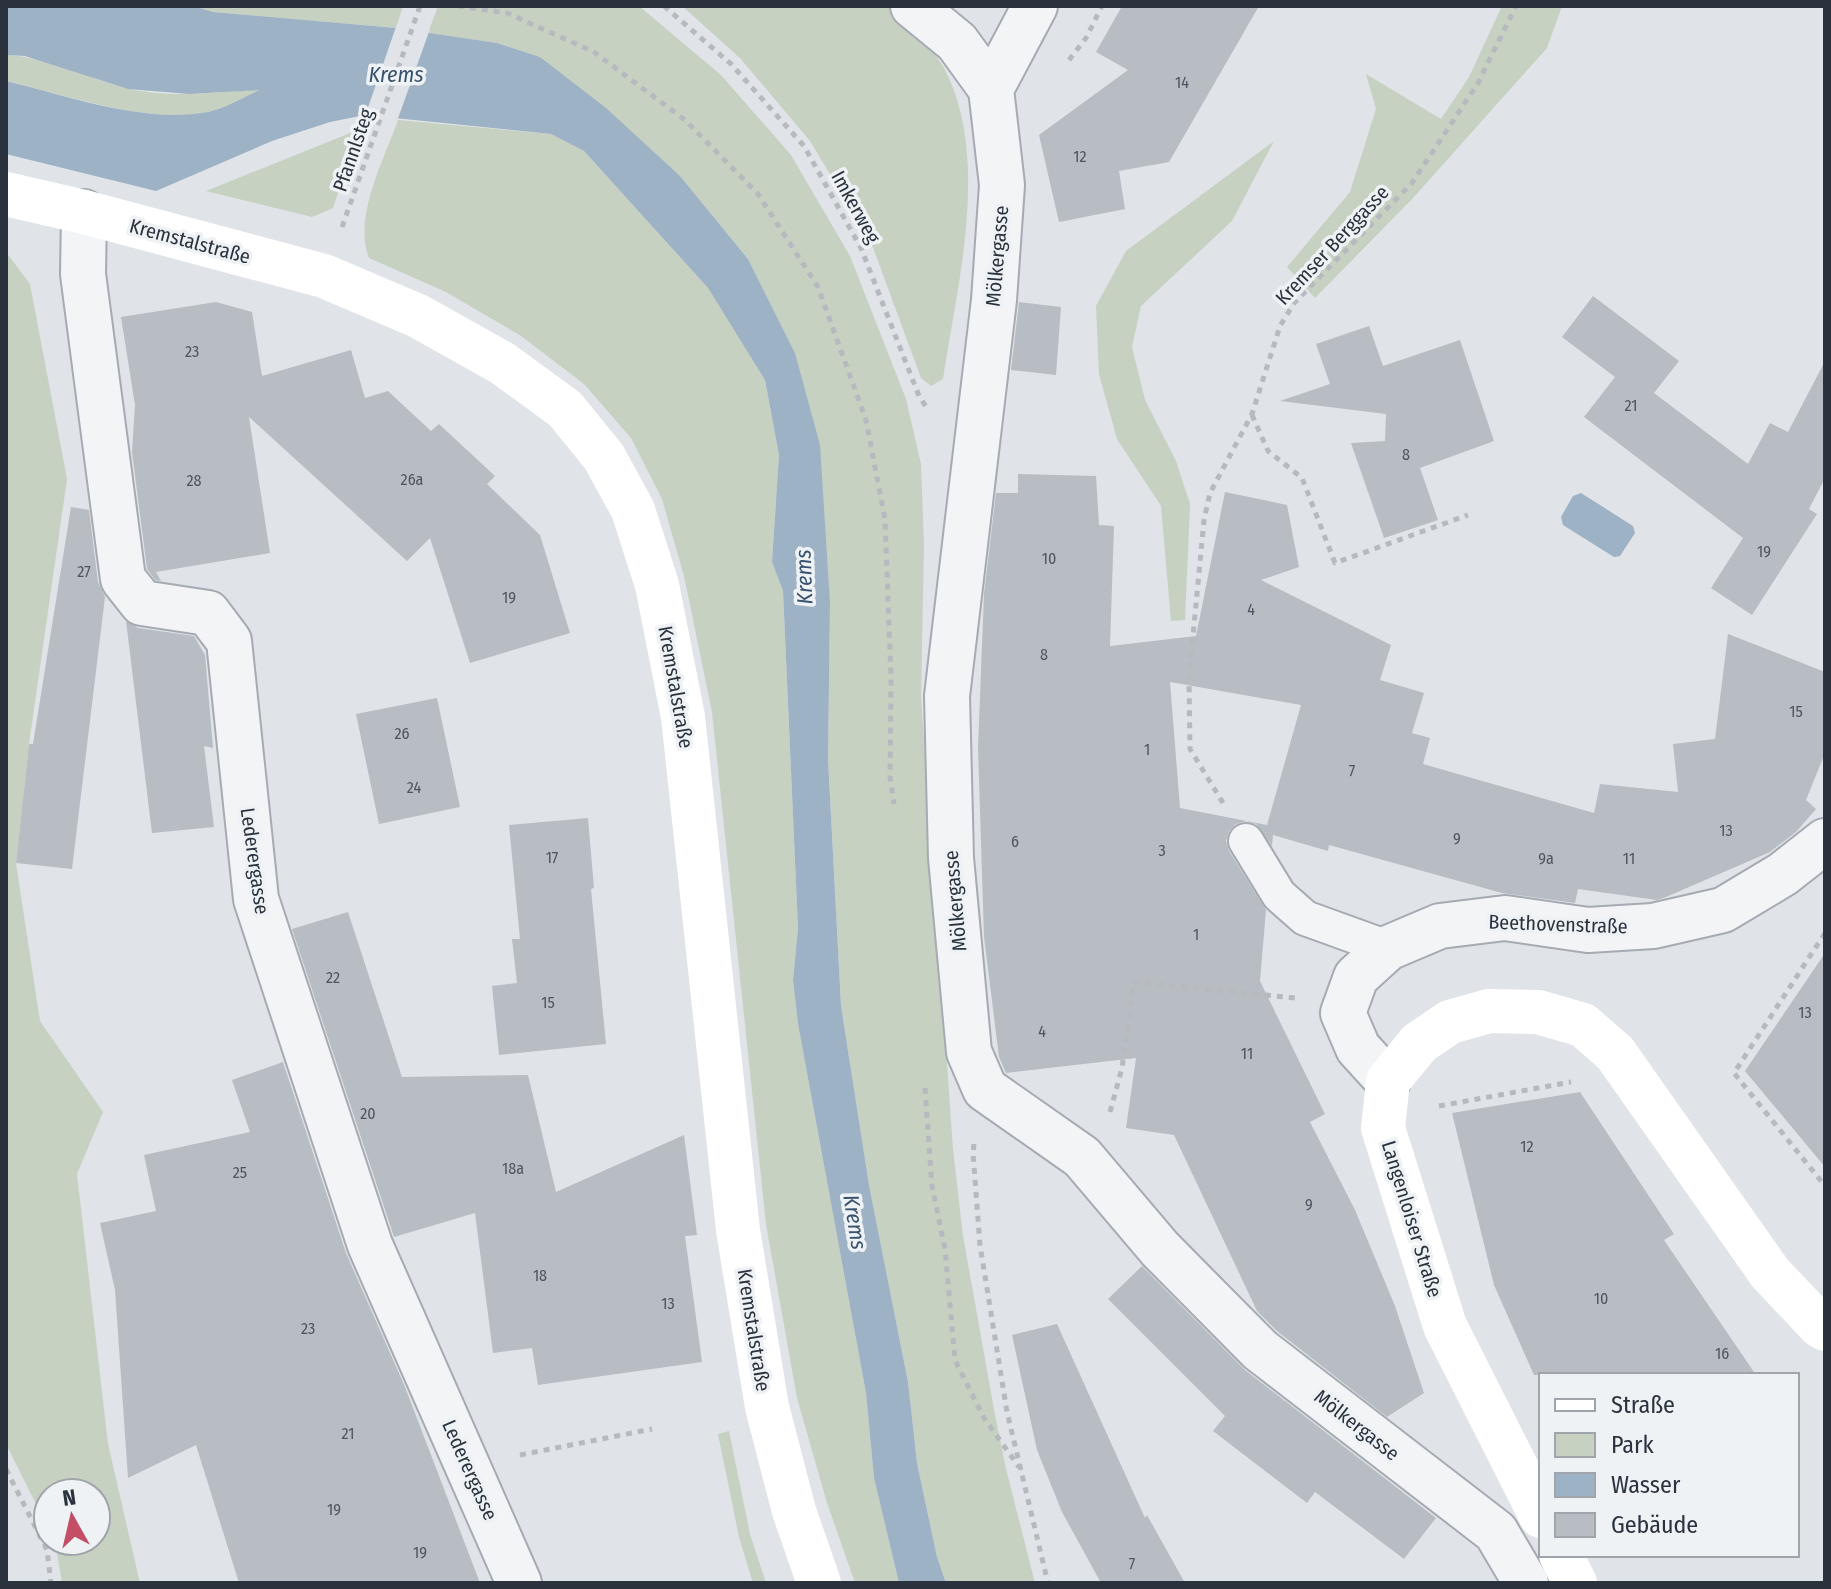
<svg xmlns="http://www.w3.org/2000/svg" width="1831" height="1589" viewBox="0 0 1831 1589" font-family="'Fira Sans Condensed',sans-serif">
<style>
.green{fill:#c6d1c2}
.water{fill:#9eb2c5}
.pier{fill:#e0e3e8}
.building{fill:#b8bdc4;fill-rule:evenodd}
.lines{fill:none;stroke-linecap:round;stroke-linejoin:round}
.lane-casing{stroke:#a6aab2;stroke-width:38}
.street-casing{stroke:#a6aab2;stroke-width:48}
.path{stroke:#b6babf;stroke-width:5;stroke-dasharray:6 6;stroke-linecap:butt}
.lane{stroke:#f2f4f6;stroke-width:34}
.street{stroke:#f2f4f6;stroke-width:44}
.secondary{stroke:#fff;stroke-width:44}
.labels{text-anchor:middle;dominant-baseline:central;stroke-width:7;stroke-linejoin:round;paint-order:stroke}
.number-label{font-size:16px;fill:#4e5560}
.street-label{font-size:20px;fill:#2a323e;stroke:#eff2f5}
.water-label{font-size:22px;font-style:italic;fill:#37526e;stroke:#eff2f5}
</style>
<rect width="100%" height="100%" fill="#e0e3e8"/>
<path class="green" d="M193,6H403L396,28L213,12Z
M438,6H639L721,75L791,155L850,256L906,399L921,464L924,545L921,697L953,1149L963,1236L995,1415L1006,1469L1035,1583H946L937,1557L917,1463L908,1382L869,1185L841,1006L828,759L830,603L795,353L748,259L680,176L540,57L497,43L428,33Z
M682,6H888C910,25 936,49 948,76C989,165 957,286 943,379L931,386L921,378L871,242L810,141L740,58Z
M1502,6H1562L1547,48L1413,198L1315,298L1287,267L1350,192L1376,109L1366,74L1441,119L1469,77Z
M6,55C48,57 86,78 126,88C170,99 218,92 263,89C246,96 229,106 212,111C156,127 63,94 6,81Z
M398,120L551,134L584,151L708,288L765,380L779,455L772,562L783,591L798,928L793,980L798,1024L866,1393L874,1478L899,1583H855L827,1503L797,1398L766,1224L712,712L684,576L662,499L631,438L584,384L521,336L446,292L369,258C353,217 384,160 398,120Z
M360,129L333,208L312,217L206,191Z
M1274,141L1232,221L1141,306L1132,347L1145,400L1176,461L1190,504L1185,620L1171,621L1161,506L1117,439L1099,374L1096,306L1126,251Z
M6,252L30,284L67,479L29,744L16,863L40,1021L103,1112L77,1174L108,1444L140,1583H62L55,1541H96V1493H48V1528L6,1444Z
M729,1431L750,1534L766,1583H753L739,1537L718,1434Z"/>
<path class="water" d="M6,6H193L213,12L396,28L497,43L540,57L606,108L680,176L748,259L795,353L820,445L830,603L828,759L841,1006L869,1185L908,1382L917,1463L937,1557L946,1583H899L874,1478L866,1393L798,1024L793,980L798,928L783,591L772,562L779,455L765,380L708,288L584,151L551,134L365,115L330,122L272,141L156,191L6,154V81C69,96 144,124 208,112C226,108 244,97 260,90L189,94L128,89L25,56L6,55Z
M1581,493L1633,526L1635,533L1620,556L1614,557L1563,525L1561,517L1573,496Z"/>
<path class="pier" d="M397,24L430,29L396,124L364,119Z"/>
<path class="building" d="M1122,6H1259L1169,162L1119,171L1125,209L1059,222L1039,135L1128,70L1096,52Z
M1593,296L1679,361L1654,393L1748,464L1770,423L1788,432L1825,361V478L1809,509L1817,514L1752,615L1711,588L1743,538L1584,417L1615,377L1562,337Z
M216,302L252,312L262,376L351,350L365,398L388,391L431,431L439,424L495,476L487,484L540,535L570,633L470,663L430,538L407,561L249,417L270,553L156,572L161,581L155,580L147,569L132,452L135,405L121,317Z
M1019,302L1061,307L1056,375L1011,370Z
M1369,326L1383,366L1460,340L1494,441L1420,468L1438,520L1384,538L1351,443L1385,441L1386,414L1280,401L1330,384L1316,344Z
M1018,474L1096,476L1099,525L1114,526L1110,646L1196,636L1225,492L1287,505L1299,567L1261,580L1391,645L1380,680L1424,693L1412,733L1430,738L1423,764L1594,813L1600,784L1678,792L1673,744L1715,739L1728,634L1825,672V753L1806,800L1816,809L1796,832L1770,852L1666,897L1657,900L1578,889L1575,903L1502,893L1329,845L1328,851L1273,835L1272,846L1256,824L1246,821L1236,824L1229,831L1226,841L1229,851L1266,910L1260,981L1325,1114L1310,1122L1355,1210L1395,1306L1424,1393L1387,1417L1277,1331L1257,1311L1174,1135L1126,1128L1136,1058L1006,1073L999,1057L984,937L978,748L984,594L996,493H1018ZM1170,682L1301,705L1267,825L1180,808Z
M71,507L89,510L98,582L105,597L72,869L16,863L29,744H33Z
M126,621L138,628L194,636L205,655L213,748L204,746L214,827L152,833Z
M437,698L460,807L379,824L356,714Z
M588,818L594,888L591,889L606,1044L499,1055L492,986L517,983L512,939H520L509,825Z
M348,912L402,1077L528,1075L556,1192L684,1135L697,1235L685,1236L702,1362L538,1385L532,1348L493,1353L475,1213L394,1237L292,929Z
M1825,953V1167L1745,1071Z
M283,1062L346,1253L405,1387L480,1583H239L196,1445L128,1478L115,1290L100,1223L156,1211L144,1155L250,1132L232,1080Z
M1580,1092L1674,1234L1664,1240L1756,1375H1534L1494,1285L1452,1113Z
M1142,1266L1245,1370L1436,1518L1404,1559L1315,1492L1307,1503L1213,1431L1225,1416L1108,1299Z
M1057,1324L1145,1518L1147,1515L1185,1583H1101L1062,1512L1037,1450L1012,1335Z"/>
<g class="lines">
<defs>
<path id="lane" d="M1246,841L1279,895L1305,918L1388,948"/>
<path id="street" d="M913,6L957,42L991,89L1002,185L994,300L947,696L951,858L969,1052L985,1089L1082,1157L1160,1249L1260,1350L1496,1532L1526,1583
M991,89L1035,6
M84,212L83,274L123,579L142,603L208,613L229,641L256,899L370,1245L519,1583
M1388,1081L1358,1048L1343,1013L1356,977L1388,948L1440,926L1505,918L1588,930L1653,926L1723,910L1783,874L1825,841"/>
</defs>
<use href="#lane" class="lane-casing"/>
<use href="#street" class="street-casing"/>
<path class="path" d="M458,6L507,13L594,52L685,120L758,194L818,287L866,420L885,519L891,678L890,776L894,804
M664,6L731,64L804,146L861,248L919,396L927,408
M1069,60L1086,38L1102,6
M342,227L420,6
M1252,415L1268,451L1302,478L1335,563L1468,515
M1223,803L1190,749L1189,678L1204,520L1210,493L1252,414L1280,326L1294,303L1412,183L1478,83L1516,6
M1825,933L1734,1073L1825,1186
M925,1088L932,1186L945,1249L955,1360L984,1418L1019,1467
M1439,1106L1571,1082
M1110,1112L1122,1068L1134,982L1295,998
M974,1144L973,1153L980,1245L1007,1412L1048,1583
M520,1455L652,1429
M6,1469L47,1550L51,1583"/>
<use href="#lane" class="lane"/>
<use href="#street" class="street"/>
<path class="secondary" d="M6,194L84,212L324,276L418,316L502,363L565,409L604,457L633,510L657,585L683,717L738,1230L767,1407L794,1511L819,1583
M1541,1516L1445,1326L1383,1128L1388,1081L1419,1043L1450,1022L1489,1011L1538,1012L1583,1025L1615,1053L1770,1273L1820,1326L1825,1329
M1561,1555L1575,1583"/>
</g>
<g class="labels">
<g class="number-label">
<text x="1182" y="82">14</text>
<text x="1080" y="156">12</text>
<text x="192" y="351">23</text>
<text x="1631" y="405">21</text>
<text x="1406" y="454">8</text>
<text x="412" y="479">26a</text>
<text x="194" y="480">28</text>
<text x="1764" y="551">19</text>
<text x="1049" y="558">10</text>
<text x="84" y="571">27</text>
<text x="509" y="597">19</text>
<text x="1251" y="609">4</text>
<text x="1044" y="654">8</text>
<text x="1796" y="711">15</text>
<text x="402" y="733">26</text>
<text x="1147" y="749">1</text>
<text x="1352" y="770">7</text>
<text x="414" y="787">24</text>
<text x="1726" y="830">13</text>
<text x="1457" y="838">9</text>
<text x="1015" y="841">6</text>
<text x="1162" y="850">3</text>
<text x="552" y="857">17</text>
<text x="1546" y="858">9a</text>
<text x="1629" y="858">11</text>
<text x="1196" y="934">1</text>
<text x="333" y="977">22</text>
<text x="548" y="1002">15</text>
<text x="1805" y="1012">13</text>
<text x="1042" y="1031">4</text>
<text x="1247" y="1053">11</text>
<text x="368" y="1113">20</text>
<text x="1527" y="1146">12</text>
<text x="513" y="1168">18a</text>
<text x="240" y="1172">25</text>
<text x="1309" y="1204">9</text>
<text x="540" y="1275">18</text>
<text x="1601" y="1298">10</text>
<text x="668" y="1303">13</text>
<text x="308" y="1328">23</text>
<text x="1722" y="1353">16</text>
<text x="348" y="1433">21</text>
<text x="334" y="1509">19</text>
<text x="420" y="1552">19</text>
<text x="1132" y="1563">7</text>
</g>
<g class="street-label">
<text transform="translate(353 150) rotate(-71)">Pfannlsteg</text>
<text transform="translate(856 207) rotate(61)">Imkerweg</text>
<text transform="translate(190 241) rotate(15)">Kremstalstraße</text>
<text transform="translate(1332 245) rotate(-47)">Kremser Berggasse</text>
<text transform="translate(997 256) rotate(-85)">Mölkergasse</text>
<text transform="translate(676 687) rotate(80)">Kremstalstraße</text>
<text transform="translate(255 861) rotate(82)">Lederergasse</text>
<text transform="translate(955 901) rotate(-95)">Mölkergasse</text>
<text transform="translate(1558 924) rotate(2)">Beethovenstraße</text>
<text transform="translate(1412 1219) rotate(73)">Langenloiser Straße</text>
<text transform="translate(754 1330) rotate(81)">Kremstalstraße</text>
<text transform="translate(1357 1425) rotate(38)">Mölkergasse</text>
<text transform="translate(470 1470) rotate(66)">Lederergasse</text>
</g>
<g class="water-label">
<text x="396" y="74">Krems</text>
<text transform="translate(804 577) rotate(-92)">Krems</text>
<text transform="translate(855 1222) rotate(81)">Krems</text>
</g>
</g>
<rect width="1831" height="1589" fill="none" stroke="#2a323e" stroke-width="16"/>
<rect x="1539" y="1373" width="260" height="184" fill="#eff2f5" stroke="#a0a5ac" stroke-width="2"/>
<rect x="1555" y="1399" width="40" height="12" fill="#ffffff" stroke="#a0a5ac" stroke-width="2"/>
<text x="1611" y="1413" font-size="24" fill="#2a323e">Straße</text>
<rect x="1555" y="1433" width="40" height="24" fill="#c6d1c2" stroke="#a0a5ac" stroke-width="2"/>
<text x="1611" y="1453" font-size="24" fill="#2a323e">Park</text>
<rect x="1555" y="1473" width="40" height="24" fill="#9eb2c5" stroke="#a0a5ac" stroke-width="2"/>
<text x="1611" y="1493" font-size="24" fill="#2a323e">Wasser</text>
<rect x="1555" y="1513" width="40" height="24" fill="#b8bdc4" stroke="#a0a5ac" stroke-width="2"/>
<text x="1611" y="1533" font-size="24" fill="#2a323e">Gebäude</text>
<g transform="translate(72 1517) rotate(352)"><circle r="38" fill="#eff2f5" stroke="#a0a5ac" stroke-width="2"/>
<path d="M0-6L14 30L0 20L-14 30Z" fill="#c34e65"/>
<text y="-12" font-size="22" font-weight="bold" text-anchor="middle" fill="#2a323e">N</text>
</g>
</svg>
